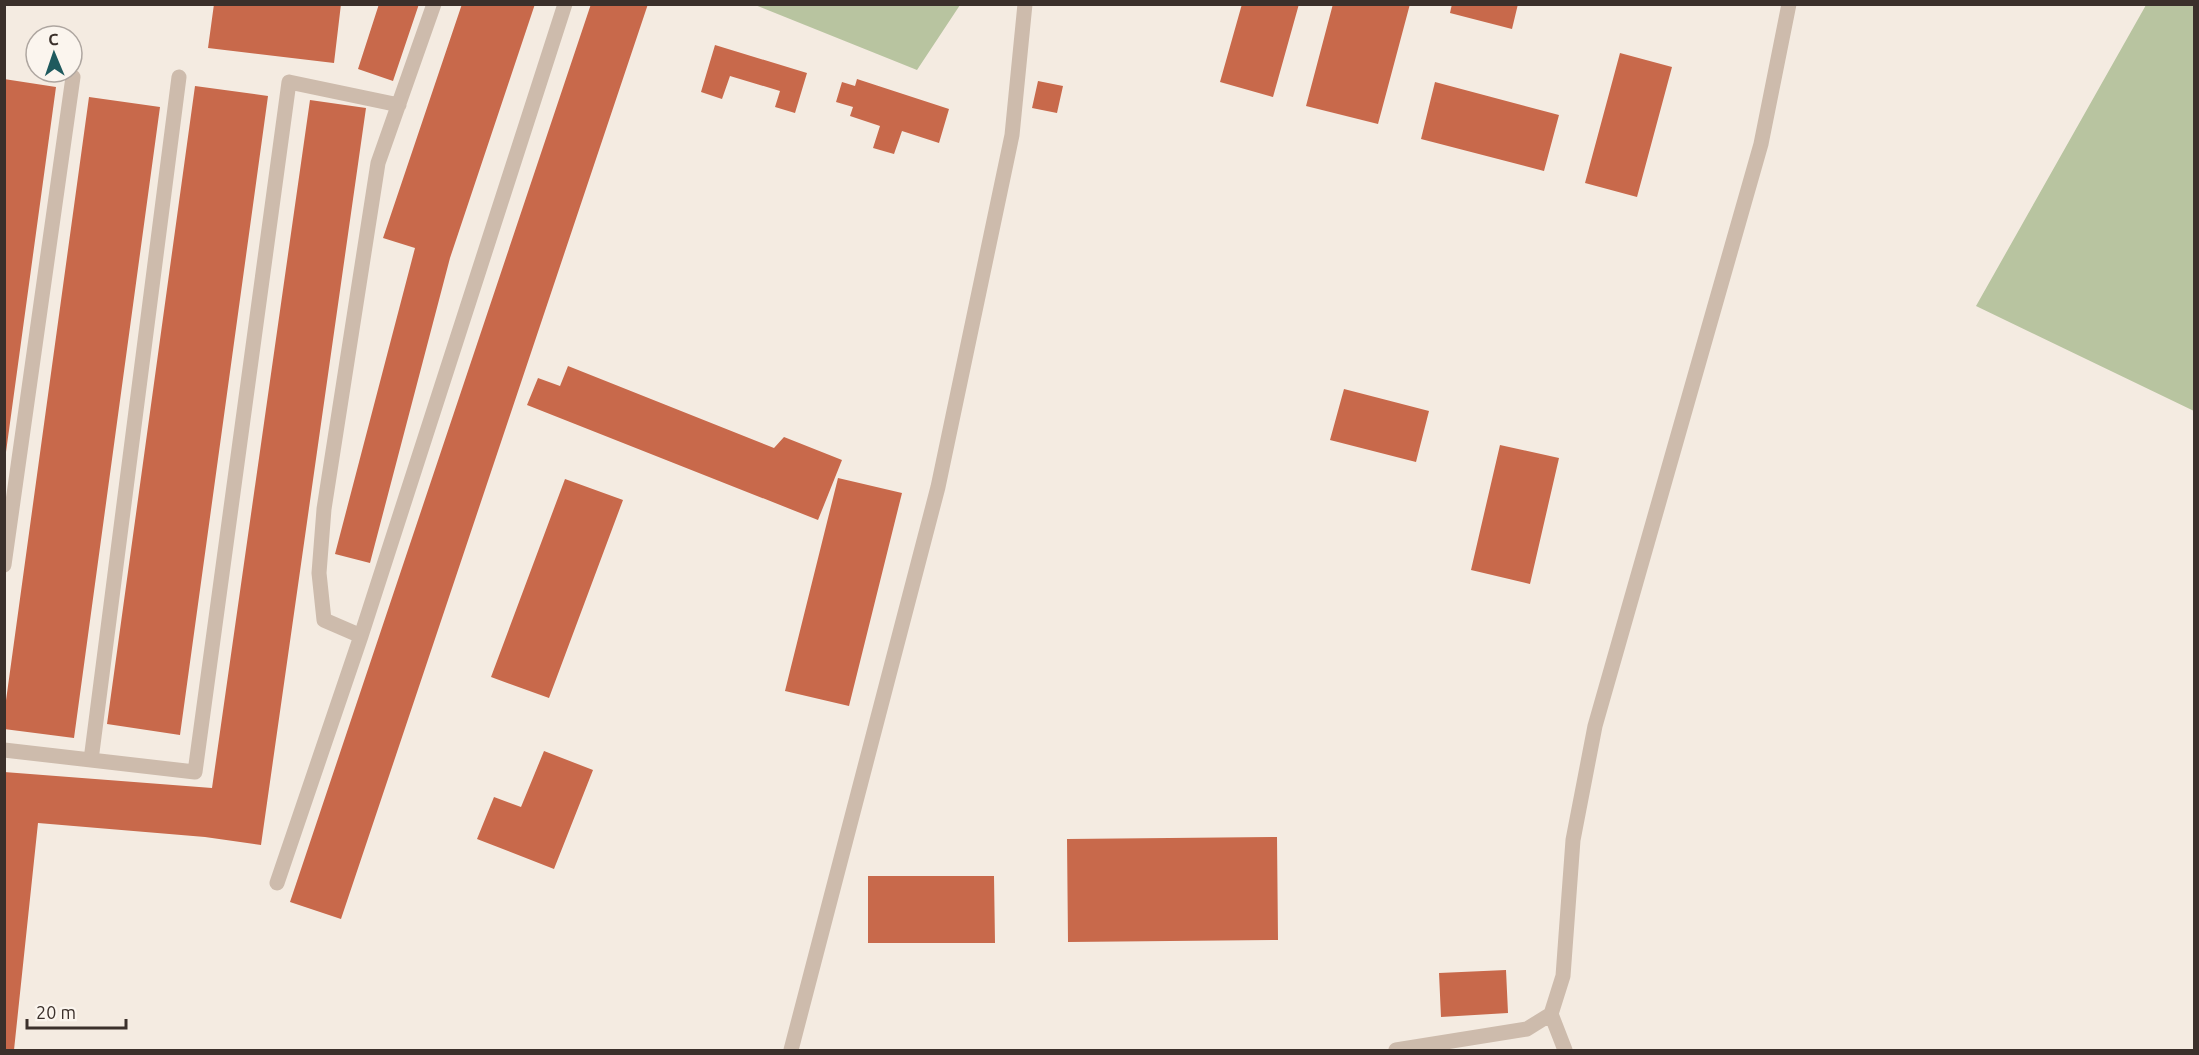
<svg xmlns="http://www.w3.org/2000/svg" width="2199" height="1055" viewBox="0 0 2199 1055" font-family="Ubuntu,sans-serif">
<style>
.green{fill:#b8c4a0}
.building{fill:#c8694b}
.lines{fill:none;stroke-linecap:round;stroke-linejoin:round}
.service{stroke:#cdbbac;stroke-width:15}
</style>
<rect width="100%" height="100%" fill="#f4ebe1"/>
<path class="green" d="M755,5H960L917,70Z
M2146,5H2194V411L1976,306Z"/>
<path class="building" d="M214,4H341L334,63L208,48Z
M379,4H419L393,81L358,69Z
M462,4H535L450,258L370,563L335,554L415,248L383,238Z
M591,4H648L341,919L290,902Z
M1242,4H1299L1273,97L1220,82Z
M1333,4H1410L1378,124L1306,106Z
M1452,4H1518L1512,29L1450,13Z
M715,45L807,73L795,113L775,107L780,91L730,76L722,99L701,92Z
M1620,53L1672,67L1637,197L1585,183Z
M4,79L56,87L6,452H4Z
M857,79L949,109L939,143L902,131L894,154L873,148L880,126L850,116L853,107L836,102L842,82L855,86Z
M1038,81L1063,86L1057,113L1032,108Z
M1435,82L1559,115L1544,171L1421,139Z
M195,86L268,96L180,735L107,724Z
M89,97L160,107L74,738L4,729V715Z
M310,100L366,108L261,845L205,837L38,823L14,1050H4V772L212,788Z
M568,366L774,448L784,437L842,460L818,520L527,405L538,378L560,386Z
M1344,389L1429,411L1416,462L1330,440Z
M1500,445L1559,458L1530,584L1471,570Z
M838,478L902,493L849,706L785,691Z
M565,479L623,500L549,698L491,677Z
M544,751L593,770L554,869L477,839L494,797L521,807Z
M1277,837L1278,940L1068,942L1067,839Z
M868,876H994L995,943H868Z
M1506,970L1508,1013L1441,1017L1439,973Z"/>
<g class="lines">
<path class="service" d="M4,565L73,77
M361,636L324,620L319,573L324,509L378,163L434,4
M4,750L195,772L289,82L399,105
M91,760L179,77
M277,883L361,636L565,4
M1551,1014L1565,1050
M791,1050L938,487L1012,135L1025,4
M1396,1050L1527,1029L1551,1014L1563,976L1573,840L1595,726L1761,144L1789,4"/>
</g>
<rect width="2199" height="1055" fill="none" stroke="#3b302b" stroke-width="12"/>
<g transform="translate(54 54) rotate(358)"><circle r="28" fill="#fbf5ee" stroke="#aea6a0" stroke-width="1.5"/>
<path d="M0-4.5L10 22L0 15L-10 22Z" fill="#1f5a5e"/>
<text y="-9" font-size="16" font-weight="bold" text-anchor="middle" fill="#3b302b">С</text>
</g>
<path d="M27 1019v9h99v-9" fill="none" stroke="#3b302b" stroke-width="3"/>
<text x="36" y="1019" font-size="18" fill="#3b302b" stroke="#fbf5ee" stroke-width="4.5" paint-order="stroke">20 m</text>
</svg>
